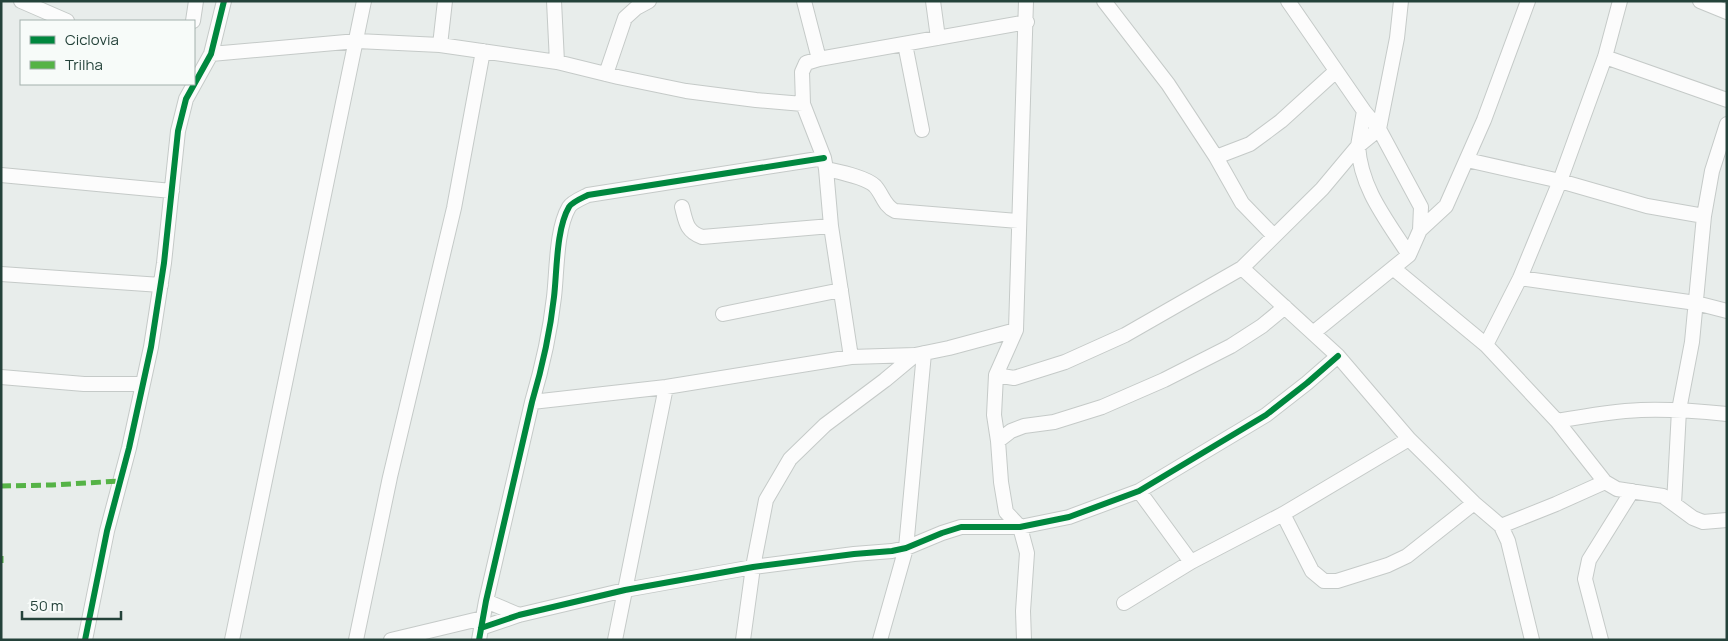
<svg xmlns="http://www.w3.org/2000/svg" width="1728" height="641" viewBox="0 0 1728 641" font-family="Manrope,sans-serif">
<style>
.lines{fill:none;stroke-linecap:round;stroke-linejoin:round}
.minor-casing{stroke:#c5cac8;stroke-width:16}
.minor{stroke:#fcfcfc;stroke-width:14}
.quiet{stroke:#55b346;stroke-width:5;stroke-dasharray:10 5;stroke-linecap:butt}
.cycleway-casing{stroke:#f7fbf9;stroke-width:9}
.cycleway{stroke:#00873e;stroke-width:6}
</style>
<rect width="100%" height="100%" fill="#e8edeb"/>
<g class="lines">
<defs>
<path id="minor" d="M21,1L67,21
M554,1L557,62
M804,1L819,59
M933,1L938,38
M1104,1L1168,84L1216,157L1242,203L1273,235
M1288,1L1364,111L1379,129L1421,207L1420,230L1409,255L1313,333
M1401,1L1397,38L1379,129L1358,146C1361,189 1386,219 1409,255
M1700,1L1727,12
M193,21L196,1
M905,44L922,130
M440,45L445,1
M211,54L357,41L440,45L557,62L618,77L686,91L756,100L803,104
M1605,57L1727,100
M606,74L625,18L636,8L649,1
M1216,157L1250,144L1281,121L1336,71
M1467,160L1560,181L1647,206L1704,216
M826,169C839,172 866,177 875,186C883,195 884,206 895,211L1019,221
M1,175L172,191
M682,207C686,222 686,231 702,237L831,226
M1420,230L1446,206L1484,120L1528,1
M1242,268L1338,356L1409,439L1474,503L1501,526L1508,541L1532,640
M1393,268L1486,345L1557,421L1605,482L1617,489L1663,496L1693,518L1703,522L1727,520
M1,274L161,285
M1520,278L1696,303L1727,311
M723,314L841,290
M1486,345L1520,278L1560,181L1605,57L1620,1
M851,357L831,226L826,169L824,158L803,104L802,72L806,63L819,59L1027,22
M996,375L1014,378L1065,362L1125,335L1242,268L1322,189L1358,146L1364,111
M1,377L84,384H143
M532,402L666,387L851,357L915,355
M1557,421C1585,416 1613,411 1641,410C1670,409 1698,411 1727,414
M998,441L1011,431L1024,426L1054,422L1102,407L1164,380L1231,346L1262,326L1285,307
M1139,491L1191,562
M1674,504L1679,410L1692,342L1704,216L1712,171L1727,124
M1283,514L1312,571L1324,581H1337L1388,565L1407,556L1474,503
M1501,526L1556,504L1605,482
M486,601L519,615
M1124,603L1191,562L1283,514L1409,439
M481,628L519,615L625,590L753,567L854,554L892,551L906,548L942,533L961,527H1020L1069,517L1139,491L1266,415L1307,383L1338,356
M85,640L107,531L129,448L151,347L164,263L178,131L186,99L211,54L224,1
M232,640L364,1
M356,640L390,477L454,208L483,51
M391,640L483,618
M479,640L486,601L532,402C542,368 550,333 554,297C557,272 556,229 569,207C572,202 582,198 588,195L824,158
M615,640L666,387
M743,640L753,567L766,500L790,459L825,425L885,380L915,355L949,348L1016,330
M880,640L906,548L924,353
M1024,640L1023,611L1027,553L1020,527L1006,512L1001,482L998,441L994,415L996,375L1016,330L1026,1
M1601,640L1585,579L1589,560L1632,491"/>
</defs>
<use href="#minor" class="minor-casing"/>
<use href="#minor" class="minor"/>
<path class="quiet" d="M1,486L52,485L120,481
M1,556V563"/>
<defs>
<path id="cycleway" d="M481,628L519,615L625,590L753,567L854,554L892,551L906,548L942,533L961,527H1020L1069,517L1139,491L1266,415L1307,383L1338,356
M85,640L107,531L129,448L151,347L164,263L178,131L186,99L211,54L224,1
M479,640L486,601L532,402C542,368 550,333 554,297C557,272 556,229 569,207C572,202 582,198 588,195L824,158"/>
</defs>
<use href="#cycleway" class="cycleway-casing"/>
<use href="#cycleway" class="cycleway"/>
</g>
<rect width="1728" height="641" fill="none" stroke="#24423a" stroke-width="5"/>
<rect x="20" y="20" width="175" height="65" fill="#f7fbf9" stroke="#a3b1ad"/>
<rect x="30" y="36" width="25" height="8" fill="#00873e" stroke="#a3b1ad"/>
<text x="65" y="45" font-size="15" fill="#24423a">Ciclovia</text>
<rect x="30" y="61" width="25" height="8" fill="#55b346" stroke="#a3b1ad"/>
<text x="65" y="70" font-size="15" fill="#24423a">Trilha</text>
<path d="M22 611v8h99v-8" fill="none" stroke="#24423a" stroke-width="2.5"/>
<text x="30" y="611" font-size="15" fill="#24423a" stroke="#f7fbf9" stroke-width="4" paint-order="stroke">50 m</text>
</svg>
